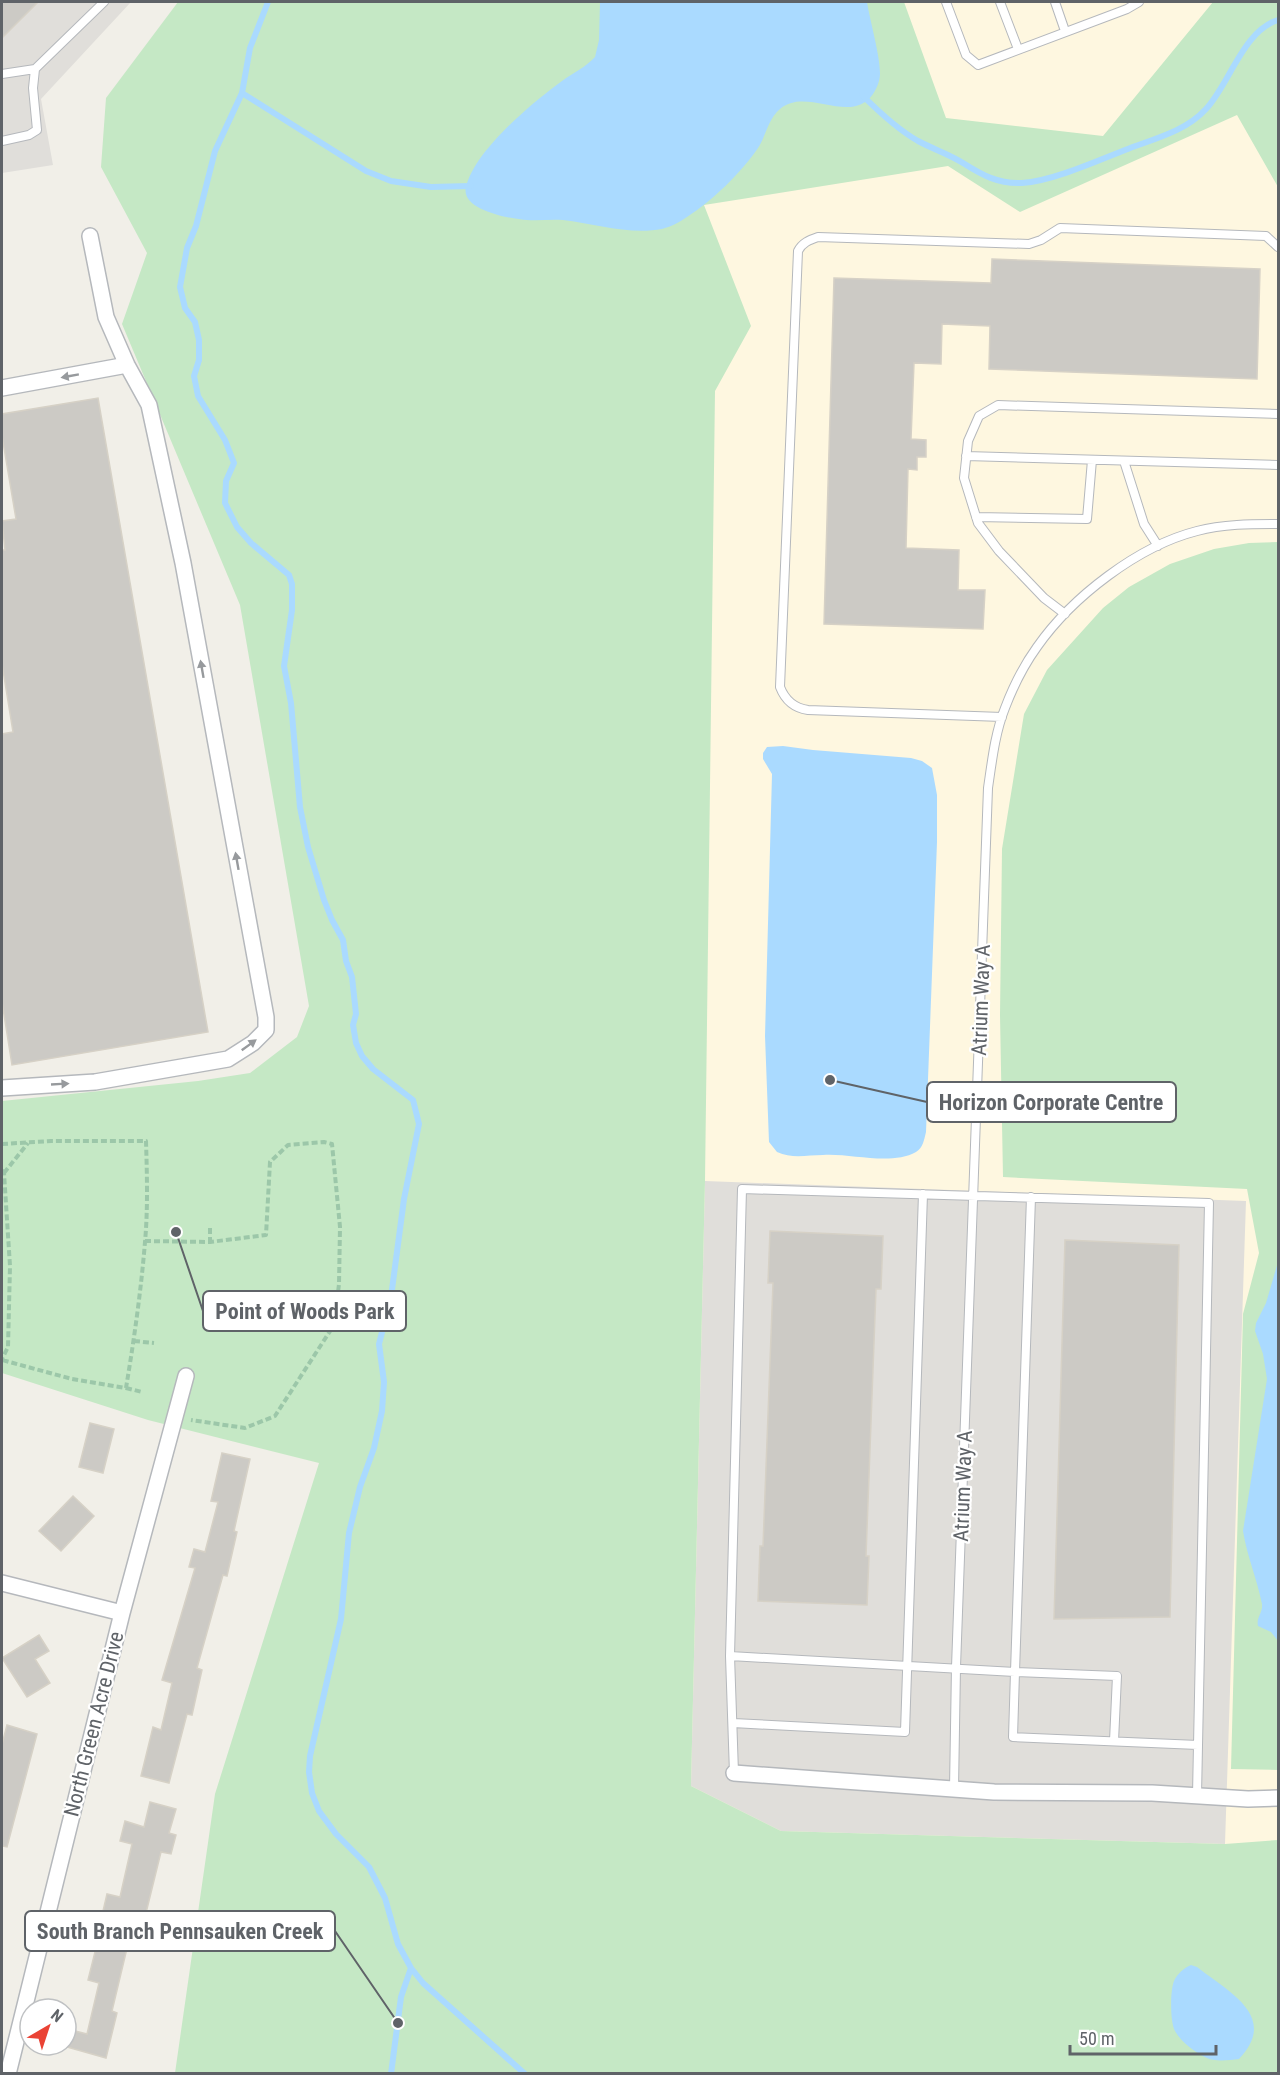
<svg xmlns="http://www.w3.org/2000/svg" width="1280" height="2075" viewBox="0 0 1280 2075" font-family="'Roboto Condensed',sans-serif">
<style>
.commercial{fill:#fef7e0}
.industrial{fill:#e0deda}
.green{fill:#c5e8c5}
.water{fill:#aadaff}
.lines{fill:none;stroke-linecap:round;stroke-linejoin:round}
.stream{stroke:#aadaff;stroke-width:6}
.building{fill:#cccac5;stroke:#d6d1c6;stroke-width:1.5}
.service-casing{stroke:#b5b8bc;stroke-width:10}
.minor-casing{stroke:#b5b8bc;stroke-width:18}
.path{stroke:#9cc7a9;stroke-width:4;stroke-dasharray:6 3;stroke-linecap:butt}
.service{stroke:#fff;stroke-width:8}
.minor{stroke:#fff;stroke-width:15}
.oneway{fill:#979a9d}
.labels{text-anchor:middle;dominant-baseline:central;stroke-width:4.5;stroke-linejoin:round;paint-order:stroke}
.street-label{font-size:21px;fill:#5f6368;stroke:#fff}
.leader{fill:none;stroke:#5f6368;stroke-width:2}
.callout-dot{fill:#5f6368;stroke:#fff;stroke-width:2}
.callout{fill:#fff;stroke:#5f6368;stroke-width:2}
.callout-label{font-size:22px;text-anchor:middle;font-weight:bold;fill:#5f6368}
</style>
<rect width="100%" height="100%" fill="#f1efe8"/>
<path class="commercial" d="M433,2H1278V2073L698,1947Z"/>
<path class="industrial" d="M2,2H131L41,99L53,165L2,173Z
M705,1181L1246,1201L1225,1844L781,1831L691,1786Z"/>
<path class="green" d="M178,2H904L946,118L1103,136L1213,2H1278V187L1237,115L1020,212L948,166L704,205L751,326L715,391L705,1181L691,1786L781,1831L1225,1844L1278,1840V2073H175L215,1794L319,1463L148,1420L2,1373V1101L198,1081L250,1073L297,1037L309,1006L240,605L122,324L147,253L101,167L106,98Z
M1278,542V1770L1231,1769L1243,1314L1259,1253L1247,1189L1003,1177L1000,1015L1002,849L1024,714L1047,670L1103,608L1129,587L1170,564L1214,549L1249,543Z"/>
<path class="water" d="M600,2H867C870,21 880,55 880,73C880,81 877,88 873,94C851,126 806,86 780,109C768,119 766,136 758,148C741,173 712,201 687,217C680,222 670,227 662,229C630,235 595,224 563,220C551,219 539,221 527,220C511,219 460,210 466,187C475,150 532,103 562,81C573,73 586,67 595,57L599,40Z
M783,746L813,750L911,758L922,761L932,768L937,795V842L926,1132C924,1140 923,1148 916,1152C891,1166 850,1153 823,1155C807,1155 792,1159 777,1152L769,1142L765,1036L772,774L763,759V753L767,747Z
M1278,1262V1641L1271,1632L1258,1626C1256,1617 1263,1613 1262,1604C1257,1579 1247,1556 1243,1531L1267,1379L1263,1354L1255,1331L1256,1323L1266,1303Z
M1191,1965L1197,1967C1227,1991 1280,2016 1239,2059C1230,2060 1215,2062 1207,2058C1196,2053 1181,2042 1175,2031C1170,2022 1170,1991 1174,1981C1177,1974 1184,1968 1191,1965Z"/>
<g class="lines">
<path class="stream" d="M268,2L250,48L242,93L215,151L196,226L187,248L180,287L185,308L195,322L199,340V360L194,376L198,396L225,440L234,463L226,481L225,503L237,527L251,543L289,575L292,584V610L284,666L291,703L300,807L308,847L324,900L332,920L343,940L346,961L352,977L356,1014L353,1025L356,1043L362,1056L373,1069L413,1100L419,1124L404,1199L391,1297L379,1344L384,1382L382,1411L374,1448L360,1487L349,1533L341,1619L310,1756L309,1772L312,1793L319,1811L336,1834L369,1867L385,1898L398,1944L411,1968L423,1983L525,2074
M242,93L366,171L391,181L431,187L471,186
M862,95C879,112 897,129 918,141C933,149 949,154 963,163C982,175 998,184 1022,183C1052,181 1097,161 1125,150C1153,139 1185,132 1206,109C1230,83 1243,31 1278,20
M391,2074L401,1997L411,1968"/>
</g>
<path class="building" d="M2,2H38L2,38Z
M992,259L1260,269L1257,379L989,369L990,326L942,324L941,364L914,363L911,439L926,440V457H917V470L908,469L906,548L959,550L958,590H985L983,629L824,624L834,278L991,283Z
M98,398L208,1032L12,1065L2,1002V734L13,732L2,664V550H5L2,521L16,519L2,436V414Z
M770,1231L883,1236L881,1289H876L866,1556H869L867,1605L758,1601L760,1546H763L773,1283H768Z
M1065,1240L1179,1245L1170,1617L1054,1619Z
M90,1423L114,1429L103,1473L79,1467Z
M222,1453L250,1459L234,1531L237,1532L227,1576L223,1575L197,1668L202,1670L192,1715L187,1714L169,1783L141,1776L153,1727L161,1730L172,1683L162,1680L195,1568L189,1567L194,1549L205,1552L218,1502L211,1501Z
M73,1496L94,1516L61,1551L39,1531Z
M39,1635L49,1651L35,1659L50,1683L27,1697L2,1658Z
M7,1725L37,1734L7,1847L2,1846V1744Z
M150,1802L176,1809L169,1833L176,1835L171,1854L161,1852L144,1921L134,1919L112,2011L117,2013L106,2058L67,2047L71,2030L87,2034L99,1983L88,1980L105,1912L103,1911L107,1894L120,1897L132,1844L120,1841L125,1821L144,1827Z"/>
<g class="lines">
<defs>
<path id="service" d="M946,2L966,55L978,65L1127,9L1139,2
M1000,2L1018,49
M1055,2L1065,31
M2,74L35,69
M2,141L29,135L37,130L33,88L35,69L104,2
M966,456L1278,465
M1124,461L1144,524L1158,546
M976,517L1087,519L1092,460
M1065,614L1044,598L999,551L978,523L964,478L968,441L979,416L998,405L1278,414
M1002,717L808,710C794,708 785,700 780,687L798,251C802,243 809,240 818,237L1029,244L1041,240L1060,228L1266,236L1278,247
M730,1656L742,1189L1209,1203L1197,1795
M733,1723L905,1732L923,1194
M1114,1741L1117,1676L1015,1672L1013,1737L1198,1745
M734,1773L730,1656L1015,1672L1031,1197
M954,1789L956,1667L988,788C992,761 995,733 1005,708C1013,687 1024,665 1037,647C1072,597 1138,546 1197,531C1223,524 1251,524 1278,524"/>
<path id="minor" d="M2,388L127,365
M2,1088L95,1082L228,1059L253,1043L266,1030V1017L183,563L149,405L127,365L106,317L90,236
M2,1583L122,1613
M734,1773L994,1792L1152,1793L1248,1799L1278,1798
M8,2074L122,1613L186,1376"/>
</defs>
<use href="#service" class="service-casing"/>
<use href="#minor" class="minor-casing"/>
<path class="path" d="M2,1144L51,1141H146C147,1174 148,1209 145,1242C141,1291 134,1340 126,1388L72,1379L2,1360
M2,1170L4,1173L10,1266L8,1347L2,1359
M4,1173L28,1143
M210,1228V1242
M145,1241L210,1242L266,1235L270,1162L288,1145L324,1142L332,1144L340,1227L339,1284L334,1325L275,1416L245,1428L191,1420
M134,1341L154,1343
M126,1388L142,1392"/>
<use href="#service" class="service"/>
<use href="#minor" class="minor"/>
</g>
<defs><path id="oneway-solid" d="M-6-.8H1V-3.2L6.5 0L1 3.2V.8H-6Z" transform="scale(1.5)"/></defs>
<g class="oneway">
<use href="#oneway-solid" transform="translate(70 376) rotate(170)"/>
<use href="#oneway-solid" transform="translate(202 669) rotate(-100)"/>
<use href="#oneway-solid" transform="translate(237 861) rotate(-100)"/>
<use href="#oneway-solid" transform="translate(249 1045) rotate(-36)"/>
<use href="#oneway-solid" transform="translate(60 1084) rotate(-3)"/>
</g>
<g class="labels">
<g class="street-label">
<text transform="translate(981 1000) rotate(-88)">Atrium Way A</text>
<text transform="translate(963 1486) rotate(-88)">Atrium Way A</text>
<text transform="translate(94 1724) rotate(-76)">North Green Acre Drive</text>
</g>
</g>
<path class="leader" d="M830 1080L927 1102M176 1232L203 1311M398 2023L335 1931"/>
<g class="callout-dot">
<circle cx="830" cy="1080" r="6"/>
<circle cx="176" cy="1232" r="6"/>
<circle cx="398" cy="2023" r="6"/>
</g>
<g class="callout">
<rect x="927" y="1082" width="249" height="40" rx="6"/>
<rect x="203" y="1291" width="203" height="40" rx="6"/>
<rect x="25" y="1911" width="310" height="40" rx="6"/>
</g>
<g class="callout-label">
<text x="1051" y="1110">Horizon Corporate Centre</text>
<text x="305" y="1319">Point of Woods Park</text>
<text x="180" y="1939">South Branch Pennsauken Creek</text>
</g>
<rect width="1280" height="2075" fill="none" stroke="#5f6368" stroke-width="6"/>
<g transform="translate(48 2027) rotate(39)"><circle r="28" fill="#ffffff" stroke="#bfc1c3" stroke-width="1.5"/>
<path d="M0-4.5L10 22L0 15L-10 22Z" fill="#ea4335"/>
<text y="-9" font-size="16" font-weight="bold" text-anchor="middle" fill="#5f6368">N</text>
</g>
<path d="M1070 2045v9h146v-9" fill="none" stroke="#5f6368" stroke-width="3"/>
<text x="1079" y="2045" font-size="18" fill="#5f6368" stroke="#ffffff" stroke-width="4.5" paint-order="stroke">50 m</text>
</svg>
